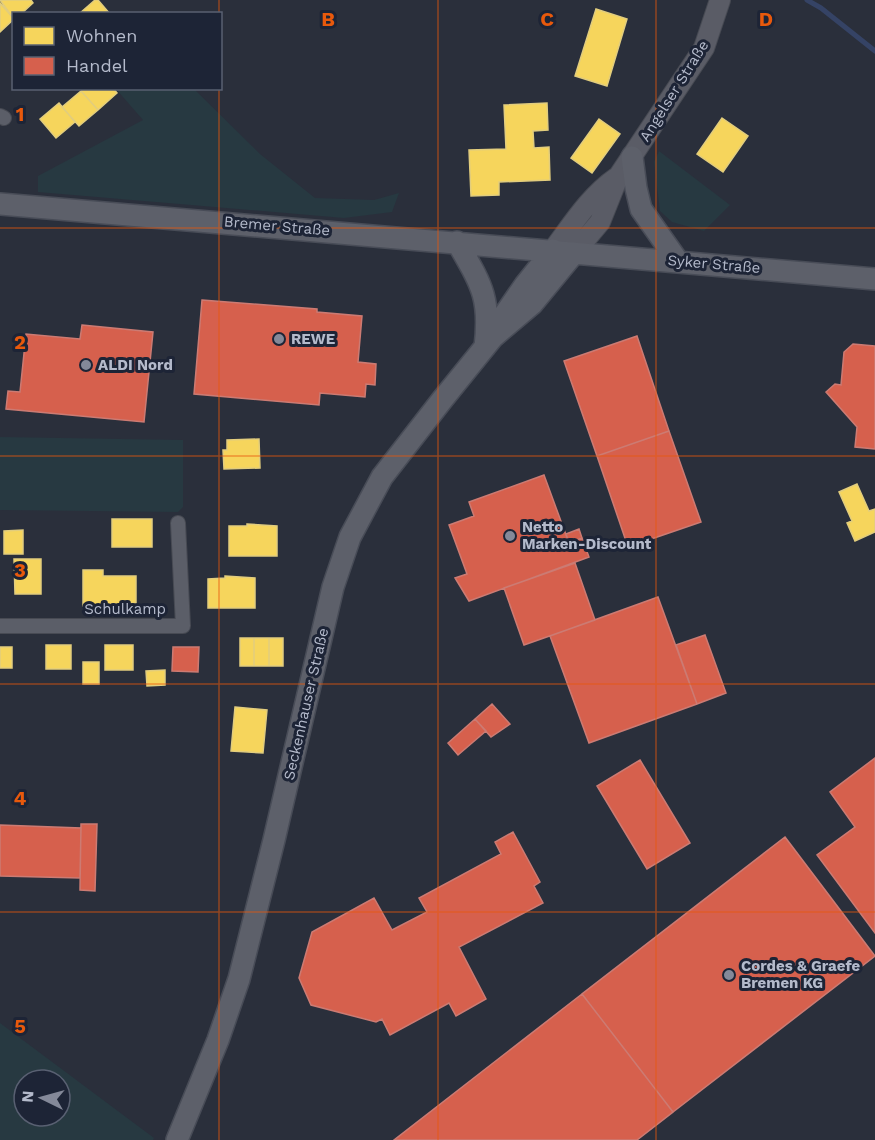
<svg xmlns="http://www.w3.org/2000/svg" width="875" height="1140" viewBox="0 0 875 1140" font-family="'Work Sans',sans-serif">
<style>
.green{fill:#273941;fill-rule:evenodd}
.homes{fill:#f6d55c;stroke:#e2cd7d;stroke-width:1.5}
.shops{fill:#d6604d;stroke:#cc7b73;stroke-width:1.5}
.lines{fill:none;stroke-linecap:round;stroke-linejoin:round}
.stream{stroke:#354365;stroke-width:5}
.street-casing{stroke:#474a53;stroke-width:16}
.secondary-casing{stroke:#474a53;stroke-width:22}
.primary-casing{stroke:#484c57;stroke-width:24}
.street{stroke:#5b5e68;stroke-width:14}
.secondary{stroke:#5a5c66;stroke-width:20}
.primary{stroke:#5d606a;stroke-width:21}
.grid{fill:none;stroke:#e8590c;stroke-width:1.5;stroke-opacity:0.55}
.poi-dot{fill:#848999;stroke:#1d2436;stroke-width:2}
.labels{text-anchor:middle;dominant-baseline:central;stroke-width:6;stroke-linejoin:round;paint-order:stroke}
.street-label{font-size:15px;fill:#b4bacb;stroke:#1d2436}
.poi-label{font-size:15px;font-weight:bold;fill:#b4bacb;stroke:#1d2436;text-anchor:start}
.grid-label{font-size:20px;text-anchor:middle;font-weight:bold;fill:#e8590c;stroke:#1d2436;stroke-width:6;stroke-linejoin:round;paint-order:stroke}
</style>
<rect width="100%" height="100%" fill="#2a2f3b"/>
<path class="green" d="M194,89L260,154L315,198L374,200L399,193L392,212L344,218L38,192V176L143,120L116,89Z
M659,151L730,205L704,231L672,222L660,211L654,162Z
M0,437L183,440V507L178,512L0,510Z
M0,1023L154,1138L153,1140H0ZM24,1080H60V1116H24Z"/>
<path class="homes" d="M0,0H31L33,3L21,14H14V19Z
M95,0H98L110,14H79Z
M0,3L14,19L0,32Z
M596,9L627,19L607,86L575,76Z
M84,88H113L117,93L98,110L81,91Z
M81,91L98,110L79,126L62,107Z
M59,103L75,122L56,138L40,119Z
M547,103L548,130L533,131L534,148L549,147L550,180L499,182V195L471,196L469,150L506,149L504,105Z
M722,118L748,136L723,172L697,154Z
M599,119L620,134L592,173L571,158Z
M259,439L260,468L224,469L223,450H227V440Z
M857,484L869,511L875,509V532L855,541L847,523L852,521L839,492Z
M112,519H152V547H112Z
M247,524L277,526V556H229V526H247Z
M23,530V554H4V531Z
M14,559H41V594H15Z
M83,570H103V576H136V603L83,606Z
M225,576L255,578V608H208V579L225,578Z
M240,638H254V666H240Z
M254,638H269V666H254Z
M269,638H283V666H269Z
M46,645H71V669H46Z
M105,645H133V670H105Z
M0,647H12V668H0Z
M83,662H99V684H83Z
M165,670V685L147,686L146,671Z
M235,707L267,710L263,753L231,751Z"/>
<path class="shops" d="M202,300L317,309V312L362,316L358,362L376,364L375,385L366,384L365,397L320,393L319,405L194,394Z
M82,325L153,332L144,422L6,409L8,391L20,392L26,334L80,339Z
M637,336L669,431L597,456L564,361Z
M853,344L875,346V449L855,447L857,427L826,392L835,384L841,385L844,352Z
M669,431L701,522L628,547L597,456Z
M544,475L569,543L582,538L589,557L469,601L455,578L467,574L449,525L474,516L469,502Z
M579,529L582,538L569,543L566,534Z
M575,563L595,620L524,645L504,588Z
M658,597L697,704L589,743L550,636Z
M705,635L726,693L697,704L676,645Z
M173,647H199L198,672L172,671Z
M492,704L510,724L491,737L475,719Z
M475,719L486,731L458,755L448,743Z
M875,758V933L817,855L855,827L830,792Z
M640,760L690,843L647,869L597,786Z
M81,824H97L95,891L80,890Z
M0,825L81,828L80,878L0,876Z
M513,832L540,882L534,886L543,903L459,947L486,999L456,1016L449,1003L390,1035L382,1019L376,1022L311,1005L299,978L312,932L374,898L392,930L427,912L419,898L501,854L495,842Z
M785,837L875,956L673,1112L582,994Z
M582,994L673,1112L637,1140H394Z"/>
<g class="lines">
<path class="stream" d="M807,0L821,8L875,51"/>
<defs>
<path id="street" d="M0,116L4,118
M0,626H183L178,523"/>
<path id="secondary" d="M553,250C572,225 590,196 616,178
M574,253L600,222L618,177L704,48L720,0"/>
<path id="primary" d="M632,157L636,188L641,209L677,260
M0,204L875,279
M457,242C481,284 491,297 485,347
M498,324L525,285L553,250
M177,1140L218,1040L239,979L274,840L333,587L350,537L382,477L442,400L493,337L532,304L574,253"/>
</defs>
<use href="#street" class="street-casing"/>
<use href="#secondary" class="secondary-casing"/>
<use href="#primary" class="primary-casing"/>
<use href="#street" class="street"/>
<use href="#secondary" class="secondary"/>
<use href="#primary" class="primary"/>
</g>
<path class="grid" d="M219,0V14M438,0V1140M656,0V1140M219,88V1140M0,228H875M0,456H875M0,684H875M0,912H875"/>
<g class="poi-dot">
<circle cx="279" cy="339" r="6"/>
<circle cx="86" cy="365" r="6"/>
<circle cx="510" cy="536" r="6"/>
<circle cx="729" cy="975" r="6"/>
</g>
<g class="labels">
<g class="street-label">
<text transform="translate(674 91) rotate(-58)">Angelser Straße</text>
<text transform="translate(277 226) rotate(5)">Bremer Straße</text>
<text transform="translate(714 264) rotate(5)">Syker Straße</text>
<text x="125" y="609">Schulkamp</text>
<text transform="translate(306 704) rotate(-77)">Seckenhauser Straße</text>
</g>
<g class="poi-label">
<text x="291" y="339">REWE</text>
<text x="98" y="365">ALDI Nord</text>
<text x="522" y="527">Netto<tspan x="522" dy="17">Marken-Discount</tspan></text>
<text x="741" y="966">Cordes &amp; Graefe<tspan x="741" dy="17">Bremen KG</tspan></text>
</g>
</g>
<g class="grid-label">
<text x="328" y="26">B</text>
<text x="547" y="26">C</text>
<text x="766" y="26">D</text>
<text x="20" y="121">1</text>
<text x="20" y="349">2</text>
<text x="20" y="577">3</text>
<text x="20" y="805">4</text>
<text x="20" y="1033">5</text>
</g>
<rect x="12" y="12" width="210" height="78" fill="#1d2436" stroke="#596072" stroke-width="1.5"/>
<rect x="24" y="27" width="30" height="18" fill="#f6d55c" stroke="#596072" stroke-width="1.5"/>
<text x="66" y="42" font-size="18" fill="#b4bacb">Wohnen</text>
<rect x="24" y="57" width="30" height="18" fill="#d6604d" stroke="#596072" stroke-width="1.5"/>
<text x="66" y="72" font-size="18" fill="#b4bacb">Handel</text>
<g transform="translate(42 1098) rotate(275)"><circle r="28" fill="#1d2436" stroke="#596072" stroke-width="1.5"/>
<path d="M0-4.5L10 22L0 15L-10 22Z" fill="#848999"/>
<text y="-9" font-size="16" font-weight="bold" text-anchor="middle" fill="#b4bacb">N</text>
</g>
</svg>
